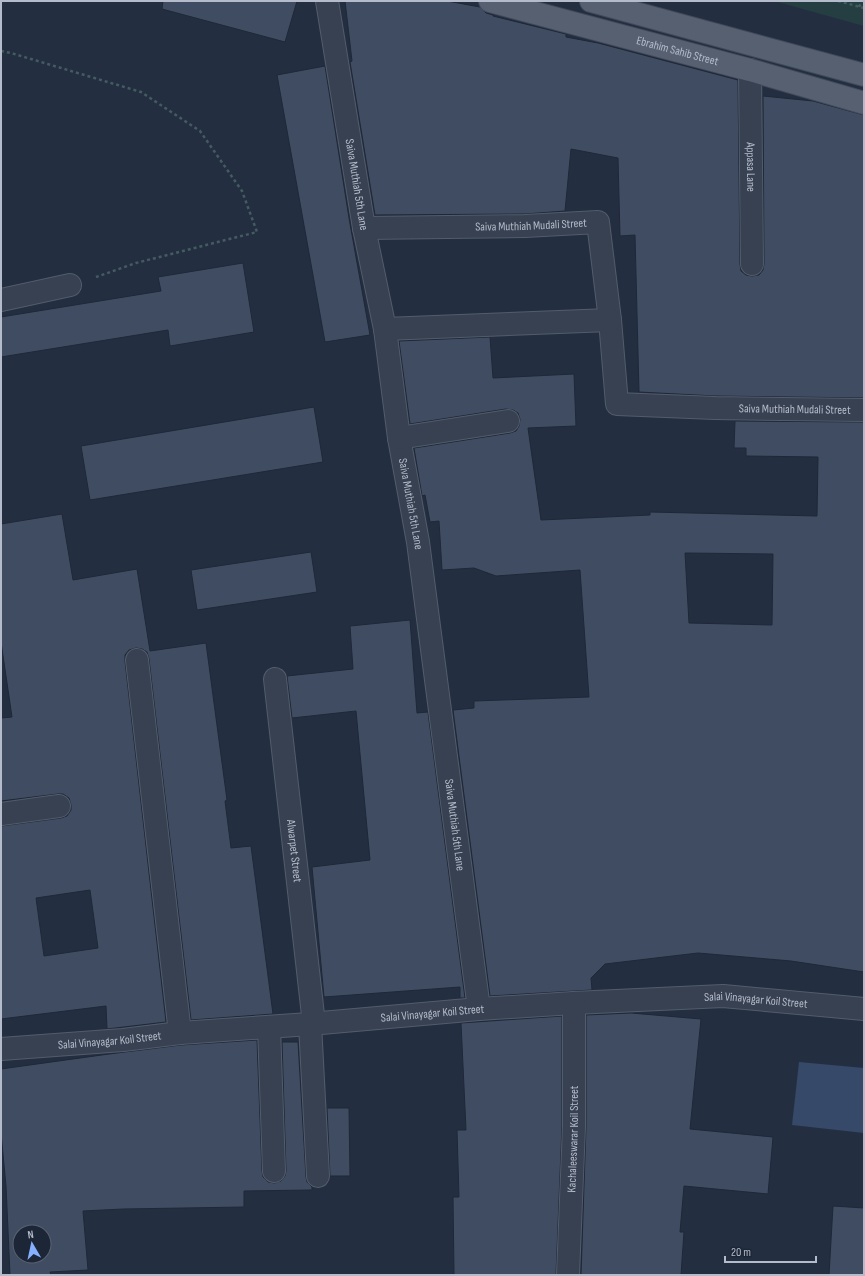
<svg xmlns="http://www.w3.org/2000/svg" width="865" height="1276" viewBox="0 0 865 1276" font-family="'Sofia Sans Condensed',sans-serif">
<style>
.green{fill:#253e42}
.water{fill:#364969}
.building{fill:#3f4c61;stroke:#1f2838;fill-rule:evenodd}
.lines{fill:none;stroke-linecap:round;stroke-linejoin:round}
.minor-casing{stroke:#535c6b;stroke-width:24}
.major-casing{stroke:#414a5a;stroke-width:24}
.path{stroke:#445b5f;stroke-width:2.5;stroke-dasharray:3 3;stroke-linecap:butt}
.minor{stroke:#384151;stroke-width:22}
.major{stroke:#566071;stroke-width:22}
.labels{text-anchor:middle;dominant-baseline:central;stroke-width:4;stroke-linejoin:round;paint-order:stroke}
.street-label{font-size:12px;fill:#b4bccb;stroke:#1d2636}
</style>
<rect width="100%" height="100%" fill="#232f41"/>
<path class="green" d="M774,1H864V26Z"/>
<path class="water" d="M799,1062L864,1068V1133L792,1125Z"/>
<path class="building" d="M163,1H297L285,42L162,9Z
M345,1H447L480,7L486,13L493,15V16L566,34V37L598,43L738,80L740,264L741,271L746,275L752,276L759,275L763,270L764,264L763,96L813,101L864,115V398L715,396L639,392L635,235L620,236L618,158L571,149L565,211L525,214L375,215L350,62L352,61Z
M325,66L349,218L370,335L325,342L277,75Z
M243,263L254,332L170,346L168,330L1,357V317L161,291L158,277Z
M490,337L493,378L574,374L576,426L528,428L541,520L650,515V512L817,516L818,457L746,456V448H734L735,421L864,422V972L791,961L698,953L605,964L591,978L592,990L490,996L453,710L474,708V701L589,697L580,570L496,576L474,568L442,570L439,521L430,522L425,495L422,496L414,448L510,433L516,431L519,426L520,419L518,413L513,410L506,409L410,424L399,341ZM685,553L773,554L772,625L689,623Z
M314,407L323,462L90,500L81,446Z
M62,514L73,580L137,569L150,651L206,643L227,800L225,801L231,848L251,846L273,1014L191,1020L149,659L147,652L142,649L136,648L129,650L125,655V661L166,1022L107,1029L106,1006L1,1019V826L61,818L67,816L71,810V805L69,798L63,794H58L1,801V718L12,717L1,642V524ZM90,890L98,948L44,956L36,898Z
M311,552L317,592L197,610L191,570Z
M410,620L417,713L428,712L465,998H460V987L324,997L312,867L370,860L356,711L292,718L287,676L353,669L350,626Z
M631,1013L701,1019L690,1129L773,1137L768,1194L684,1186L680,1232H684L681,1275H581L586,1126V1015Z
M562,1016V1126L556,1275H454L453,1197H459L457,1130H466L461,1023Z
M257,1040L262,1171L263,1177L268,1182L275,1183L281,1181L285,1176L286,1171L282,1042H298L306,1177L307,1182L312,1187V1190L244,1191V1207L123,1209L83,1211L88,1270L50,1272L51,1275H10L6,1186L1,1133V1069L109,1054L181,1045ZM20,1232H44V1256H20Z
M327,1108H349L350,1176H330Z
M833,1206L864,1208V1275H829Z"/>
<g class="lines">
<defs>
<g id="minor">
<path id="s1" d="M327,1L364,228L385,329L399,438L418,542L479,1009"/>
<path id="s2" d="M750,70L752,264"/>
<path id="s3" d="M364,228L525,226L598,222L610,320L617,404L715,408L864,410"/>
<path d="M1,300L70,285"/>
<path d="M385,329L610,320"/>
<path d="M399,438L508,421"/>
<path d="M137,660L180,1033"/>
<path id="s4" d="M275,679L314,1024"/>
<path d="M1,814L59,806"/>
<path d="M310,1024L318,1176"/>
<path d="M269,1027L274,1171"/>
<path id="s5" d="M1,1049L123,1040L180,1033L310,1024L479,1009L574,1003L723,996L864,1009"/>
<path id="s6" d="M568,1275L574,1126V1003"/>
</g>
<g id="major">
<path id="s7" d="M490,1L750,70L864,103"/>
<path d="M591,1L864,75"/>
</g>
</defs>
<use href="#minor" class="minor-casing"/>
<use href="#major" class="major-casing"/>
<path class="path" d="M838,1L864,8
M859,7L862,1
M1,51L11,53L141,92L200,131L242,191L257,232L136,263L96,277"/>
<use href="#minor" class="minor"/>
<use href="#major" class="major"/>
</g>
<g class="labels">
<g class="street-label">
<text stroke="none"><textPath href="#s7" startOffset="194">Ebrahim Sahib Street</textPath></text>
<text stroke="none"><textPath href="#s2" startOffset="97">Appasa Lane</textPath></text>
<text stroke="none"><textPath href="#s1" startOffset="186">Saiva Muthiah 5th Lane</textPath></text>
<text stroke="none"><textPath href="#s3" startOffset="167">Saiva Muthiah Mudali Street</textPath></text>
<text stroke="none"><textPath href="#s3" startOffset="595">Saiva Muthiah Mudali Street</textPath></text>
<text stroke="none"><textPath href="#s1" startOffset="510">Saiva Muthiah 5th Lane</textPath></text>
<text stroke="none"><textPath href="#s1" startOffset="834">Saiva Muthiah 5th Lane</textPath></text>
<text stroke="none"><textPath href="#s4" startOffset="173">Alwarpet Street</textPath></text>
<text stroke="none"><textPath href="#s5" startOffset="757">Salai Vinayagar Koil Street</textPath></text>
<text stroke="none"><textPath href="#s5" startOffset="433">Salai Vinayagar Koil Street</textPath></text>
<text stroke="none"><textPath href="#s5" startOffset="109">Salai Vinayagar Koil Street</textPath></text>
<text stroke="none"><textPath href="#s6" startOffset="136">Kachaleeswarar Koil Street</textPath></text>
</g>
</g>
<rect width="865" height="1276" fill="none" stroke="#b4bccb" stroke-width="4"/>
<g transform="translate(32 1244) rotate(351)"><circle r="19" fill="#1d2636" stroke="#596272"/>
<path d="M0-3L7 15L0 10L-7 15Z" fill="#86b0ff"/>
<text y="-6" font-size="11" font-weight="bold" text-anchor="middle" fill="#b4bccb">N</text>
</g>
<path d="M725 1256v6h91v-6" fill="none" stroke="#b4bccb" stroke-width="2"/>
<text x="731" y="1256" font-size="12" fill="#b4bccb" stroke="#1d2636" stroke-width="3" paint-order="stroke">20 m</text>
</svg>
